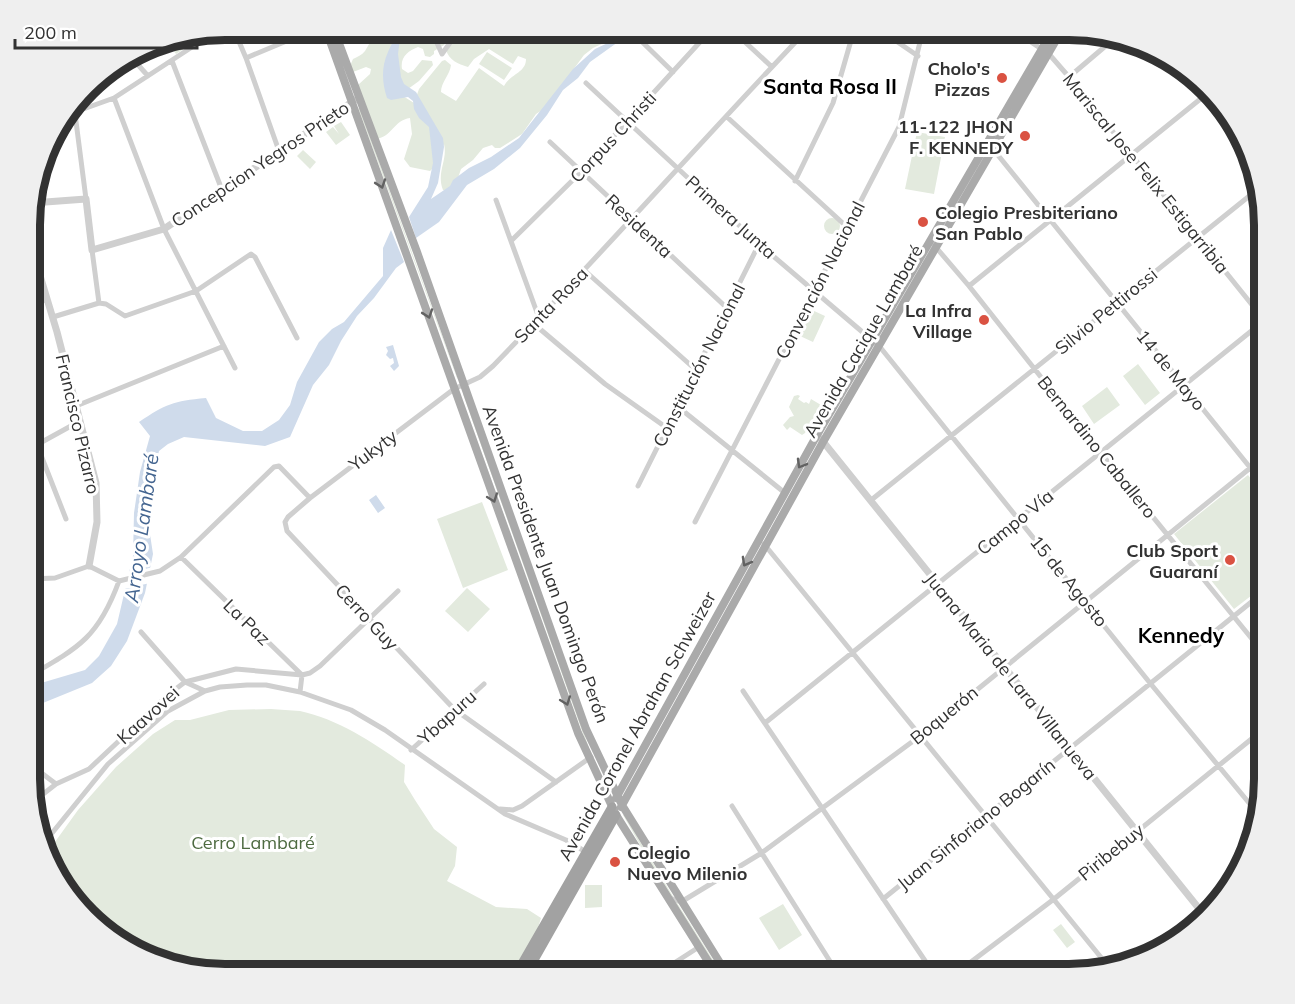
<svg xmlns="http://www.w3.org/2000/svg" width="1295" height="1004" viewBox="0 0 1295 1004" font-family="Mulish,sans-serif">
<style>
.green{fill:#e3eade}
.water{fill:#cfdbeb}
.pier{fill:#fff}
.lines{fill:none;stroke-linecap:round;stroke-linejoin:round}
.minor{stroke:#cfcfcf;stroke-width:5}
.tertiary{stroke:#cfcfcf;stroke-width:7}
.primary{stroke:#aaa;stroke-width:8}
.trunk{stroke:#a2a2a2;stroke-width:9}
.oneway{stroke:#626262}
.poi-dot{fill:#da5242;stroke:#fff;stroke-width:2}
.labels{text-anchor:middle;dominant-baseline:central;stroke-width:6;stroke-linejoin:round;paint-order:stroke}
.poi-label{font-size:18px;font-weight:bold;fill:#323232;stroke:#fff;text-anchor:end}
.street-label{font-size:18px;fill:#323232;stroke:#fff}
.park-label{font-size:18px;fill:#4e6b41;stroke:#fff}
.water-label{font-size:20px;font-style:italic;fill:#446590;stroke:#fff}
.quarter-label{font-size:21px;font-weight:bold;fill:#000;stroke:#fff}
.rim{fill:none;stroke:#323232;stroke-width:8}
</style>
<rect width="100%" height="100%" fill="#fff"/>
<path class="green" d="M391,30H457L444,45L434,51V54L430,57L425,56L423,49L418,47C408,51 400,57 402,69L408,73L413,71L422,60L432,61L433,65L419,81L408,89L403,96L414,103L419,89L442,61L445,60L451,65C450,75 441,82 441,92L456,101L479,68L504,86C510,74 526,73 526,59L518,56L513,64L489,49L474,59L468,67C458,64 449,60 446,50L462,30H620L612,39L593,48L584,55L545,108L536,114L522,134L500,148H495L492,145L483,148L473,160L461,169L456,184L448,191L443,190C436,172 448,160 444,144L434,167L430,171L410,167L404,159L412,134L410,118C394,120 392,137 376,139L358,85L370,74L371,69L366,67L353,72L350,66L353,59C357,57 362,55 365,51C369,45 370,40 377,36L379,43H382Z
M208,33L176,54L166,40Z
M487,52L512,68L504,80L479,64Z
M358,108L360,109L458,379L457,378Z
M341,122L350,135L336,145L326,132L333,127L339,134L334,126Z
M917,132L945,137L934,194L905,189Z
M303,150L316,162L310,169L297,156Z
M824 226a8 8 0 1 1 16 0a8 8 0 1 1-16 0Z
M812,310L825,316L813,342L800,336Z
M1138,364L1160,393L1145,405L1123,376Z
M1107,387L1120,405L1094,424L1082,406Z
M464,394L589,748H588L463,394Z
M798,395L800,396L798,399L804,403L806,402L809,404L811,399L821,405L805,433L802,435L790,427L787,430L783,425L790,417L794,416L789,407L794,396Z
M1248,475L1265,496V585L1234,609L1174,534Z
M482,502L508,570L463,588L437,519Z
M467,588L490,609L468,632L445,611Z
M271,709C280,710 290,710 300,711C338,719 374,743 405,765L404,782L415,800L434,829L457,847L455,866L447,881L496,907L527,909L541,918L537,931L513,974H213L151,959L96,925L50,865L47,853L78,810L116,767L153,734L175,720H190L229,710Z
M623,815H624L674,898L722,974H719L671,899Z
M585,885H602V907L585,908Z
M783,904L802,935L779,950L759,918Z
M1061,924L1075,942L1067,948L1053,930Z"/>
<path class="water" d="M397,30H401L398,54L401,77L404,84L416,92L443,138L444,147L438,183L431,199L450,186L453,180L469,168L491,157L519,138L573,69L595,49L610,42L622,30H630L618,42L590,62L578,78L563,90L547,115L520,148L494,169L467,185L439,222L416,238L409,217L428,187L433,163L429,127L419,118L414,109L413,101L408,97L391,100L387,98C382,83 381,67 388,52C391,44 396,39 397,30Z
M391,230L404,262L396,268L374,298L357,316L341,341L329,365L313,385L290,437L265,446L184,437L168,444L159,451L146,508L153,554L145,593L127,641L111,666L92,683L38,705L31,706V686L85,670L99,656L117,624L133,556L134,513L140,472L150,436L139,422C166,404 173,401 206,398L216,418L243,431H262L279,420L290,405L297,382L319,342L332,329L344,322L383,276V248Z
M393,345L399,366L394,371L390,366L394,363L393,358L390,359L386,355L388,351L386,347Z
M376,495L385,508L378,513L369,500Z"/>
<path class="pier" d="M153,567L150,583L124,589L125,574Z"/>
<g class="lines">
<path class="minor" d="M234,30L246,58L279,151
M431,30L442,54L459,30
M732,30L772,67
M880,30L918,56
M1013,30L1049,54L1069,77L1265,321
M633,33L673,72
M132,58L148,76
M246,58L313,30
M172,61L222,190
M1069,77L1115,38
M586,83L759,244L880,347L1150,683L1259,815
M114,98L164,229L235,368
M74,106L86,199
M75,112L114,98L215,32
M727,117L847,227
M550,142L728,309
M993,149L1265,486
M795,181L833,103L854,30
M496,200L539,318
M511,241L581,172L711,30
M934,245L969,286L1101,453L1265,655
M92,250L99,303
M584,270L696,370
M969,286L1209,92
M31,308L46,299
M53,317L99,303L106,304L125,316L196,291L251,254L255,257L297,338
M534,324L605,384L667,428
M76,406L224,346
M677,406L785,493
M37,445L66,519
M31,448L80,421
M638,486L759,244
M870,501L1258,189
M695,522L899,127L923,30
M764,544L1108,966
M181,557L302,675
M31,579L55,578L89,566L119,581
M141,632L185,682L205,691
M31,675C80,647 99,636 119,581L160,571L181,557L274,467L279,466L310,498
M743,691L934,974
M300,692L302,675
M765,723L1265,320
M411,750L484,684
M31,765L56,784
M556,782L454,709L287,531L285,522L288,517L310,498L454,389L480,377L493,366C600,256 701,141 807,30
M33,802L56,784L89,769L169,694L185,682L236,669L302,675L310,673L320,666L398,591
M732,806L838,974
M500,809L513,810L522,806L591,757
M44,843L108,764L168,711L205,691L220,687L247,685H266L300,692L351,710L385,730L505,814L566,840L586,852
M670,898L681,902L760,854L920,736L1265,456
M883,899L1265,591
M1144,959L1225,893
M657,974L699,947
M955,974L1054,899L1265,728"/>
<path class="tertiary" d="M32,203L86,199L92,250L164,229L355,100
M32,249L57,332L96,483L97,522L89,566
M821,439L1205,916"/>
<path class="primary" d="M326,30L578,733L616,815L716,974
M334,30L417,252L586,729L622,805L727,974
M616,798L817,435L1053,30
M621,807L823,442L1062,30"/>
<path class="trunk" d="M516,974L612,807
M526,974L616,815"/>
</g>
<defs><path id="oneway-chevron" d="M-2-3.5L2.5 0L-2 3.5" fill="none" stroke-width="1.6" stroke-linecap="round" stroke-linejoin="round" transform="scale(1.5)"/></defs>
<g class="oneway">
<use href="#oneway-chevron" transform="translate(381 184) rotate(71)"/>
<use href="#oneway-chevron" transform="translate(428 314) rotate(71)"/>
<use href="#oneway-chevron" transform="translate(801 464) rotate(120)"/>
<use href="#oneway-chevron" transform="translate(493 498) rotate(70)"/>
<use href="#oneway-chevron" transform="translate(746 562) rotate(119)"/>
<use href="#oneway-chevron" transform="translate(566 701) rotate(70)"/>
</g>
<g class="poi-dot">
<circle cx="1002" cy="78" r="6"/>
<circle cx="1025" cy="136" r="6"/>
<circle cx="923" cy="222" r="6"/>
<circle cx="984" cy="320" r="6"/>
<circle cx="1230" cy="560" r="6"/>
<circle cx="615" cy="862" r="6"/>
</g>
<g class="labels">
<g class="poi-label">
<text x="990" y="68">Cholo's<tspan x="990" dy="21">Pizzas</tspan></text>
<text x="1013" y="126">11-122 JHON<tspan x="1013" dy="21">F. KENNEDY</tspan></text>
<text x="935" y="212" text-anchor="start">Colegio Presbiteriano<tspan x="935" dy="21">San Pablo</tspan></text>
<text x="972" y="310">La Infra<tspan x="972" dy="21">Village</tspan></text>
<text x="1218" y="550">Club Sport<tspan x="1218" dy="21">Guaraní</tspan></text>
<text x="627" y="852" text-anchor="start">Colegio<tspan x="627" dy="21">Nuevo Milenio</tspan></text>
</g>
<g class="street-label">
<text transform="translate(613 137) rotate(-47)">Corpus Christi</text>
<text transform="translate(260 164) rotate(-34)">Concepcion Yegros Prieto</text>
<text transform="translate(1146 173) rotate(51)">Mariscal Jose Felix Estigarribia</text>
<text transform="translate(731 217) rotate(42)">Primera Junta</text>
<text transform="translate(639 226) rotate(43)">Residenta</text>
<text transform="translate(820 280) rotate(-63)">Convención Nacional</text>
<text transform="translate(551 305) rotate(-46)">Santa Rosa</text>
<text transform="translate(1106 311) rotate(-39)">Silvio Pettirossi</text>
<text transform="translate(863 341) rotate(-60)">Avenida Cacique Lambaré</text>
<text transform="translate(699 365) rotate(-63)">Constitución Nacional</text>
<text transform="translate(1171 370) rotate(51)">14 de Mayo</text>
<text transform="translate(78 424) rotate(77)">Francisco Pizarro</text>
<text transform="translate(1097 447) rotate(51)">Bernardino Caballero</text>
<text transform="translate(373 450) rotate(-37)">Yukyty</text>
<text transform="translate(1015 522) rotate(-39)">Campo Vía</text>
<text transform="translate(546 564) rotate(70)">Avenida Presidente Juan Domingo Perón</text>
<text transform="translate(1069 581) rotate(51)">15 de Agosto</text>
<text transform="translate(367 617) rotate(47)">Cerro Guy</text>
<text transform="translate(247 622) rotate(44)">La Paz</text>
<text transform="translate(1011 676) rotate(51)">Juana Maria de Lara Villanueva</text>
<text transform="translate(148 715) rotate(-42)">Kaavovei</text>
<text transform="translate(944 715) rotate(-39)">Boquerón</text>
<text transform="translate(447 717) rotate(-42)">Ybapuru</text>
<text transform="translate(637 726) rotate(-61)">Avenida Coronel Abrahan Schweizer</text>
<text transform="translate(976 824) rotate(-39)">Juan Sinforiano Bogarín</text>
<text transform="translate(1111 852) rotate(-39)">Piribebuy</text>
</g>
<g class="park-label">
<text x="253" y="842">Cerro Lambaré</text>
</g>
<g class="water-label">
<text transform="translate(141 528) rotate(-82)">Arroyo Lambaré</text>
</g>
<g class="quarter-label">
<text x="830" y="86">Santa Rosa II</text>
<text x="1181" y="635">Kennedy</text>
</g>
</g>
<path d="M0 0H1295V1004H0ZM225 40H1069A185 185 0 0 1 1254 225V779A185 185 0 0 1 1069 964H225A185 185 0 0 1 40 779V225A185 185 0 0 1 225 40Z" fill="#efefef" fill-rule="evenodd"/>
<path class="rim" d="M225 40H1069A185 185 0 0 1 1254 225V779A185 185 0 0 1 1069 964H225A185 185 0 0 1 40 779V225A185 185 0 0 1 225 40Z"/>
<path d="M15 39v9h182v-9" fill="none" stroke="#323232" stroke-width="3"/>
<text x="24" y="39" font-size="18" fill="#323232" stroke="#ffffff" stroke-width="4.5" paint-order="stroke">200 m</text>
</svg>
